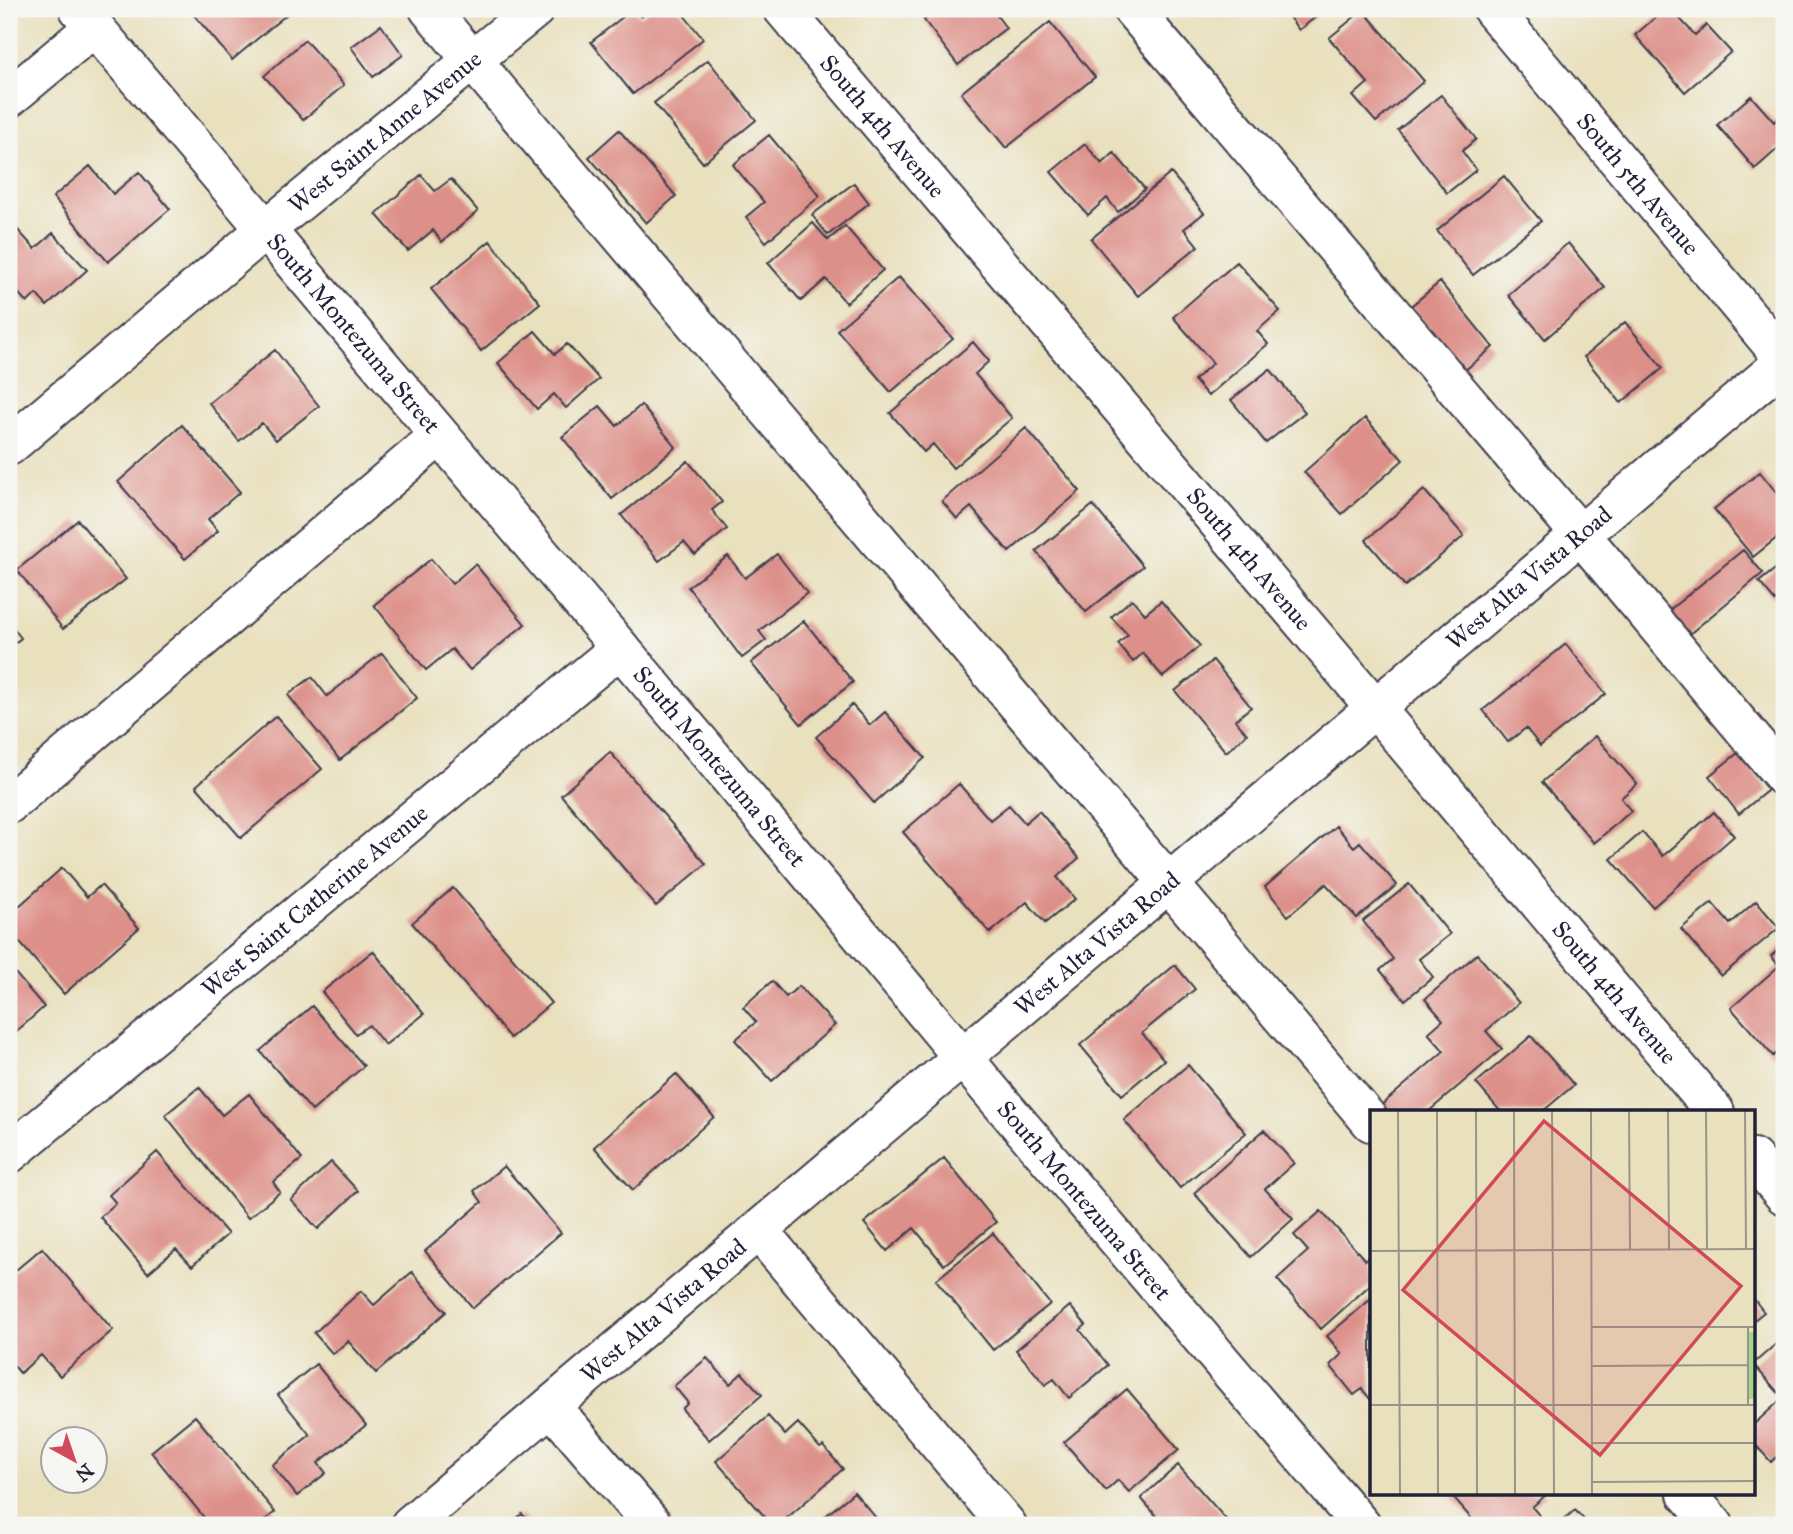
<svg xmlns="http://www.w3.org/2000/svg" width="1793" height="1534" viewBox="0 0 1793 1534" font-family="'IM FELL Great Primer',serif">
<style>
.building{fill:#dd9089}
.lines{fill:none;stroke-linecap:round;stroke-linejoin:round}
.minor-casing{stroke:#403e4e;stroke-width:42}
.minor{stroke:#fff;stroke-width:38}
.labels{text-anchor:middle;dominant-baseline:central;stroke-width:6;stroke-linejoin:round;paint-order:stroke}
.street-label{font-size:24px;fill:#22223b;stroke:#f6f6f2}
.inset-road{fill:none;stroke:#999489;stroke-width:2}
.view{fill:#d1495b;fill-opacity:0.15;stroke:#d1495b;stroke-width:3.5}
.inset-edge{fill:none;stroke:#22223b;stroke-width:3.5}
</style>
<rect width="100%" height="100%" fill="#f6f6f2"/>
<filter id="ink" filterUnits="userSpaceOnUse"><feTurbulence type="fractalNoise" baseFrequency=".0143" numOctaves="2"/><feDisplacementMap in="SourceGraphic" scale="14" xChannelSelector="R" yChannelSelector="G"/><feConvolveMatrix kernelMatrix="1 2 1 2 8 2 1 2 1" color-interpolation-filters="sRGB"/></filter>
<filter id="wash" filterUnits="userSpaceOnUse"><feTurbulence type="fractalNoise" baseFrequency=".00686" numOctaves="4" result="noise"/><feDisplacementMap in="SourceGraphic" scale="28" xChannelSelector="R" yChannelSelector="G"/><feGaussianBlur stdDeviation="1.57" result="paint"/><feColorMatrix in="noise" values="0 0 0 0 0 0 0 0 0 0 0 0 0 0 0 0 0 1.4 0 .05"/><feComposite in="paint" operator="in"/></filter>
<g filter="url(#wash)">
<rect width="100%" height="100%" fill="#e9e0bd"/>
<g id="blocks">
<path class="building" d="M189,9H293L232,60Z
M633,9L641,17L651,9H679L703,39L633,94L591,42Z
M939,9H992L1006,28L958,65L924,20Z
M1283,9H1326L1299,30Z
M1665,9H1671L1695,35L1706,25L1731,52L1685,92L1635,35Z
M1363,10L1424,81L1376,122L1353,96L1368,83L1329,38Z
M1050,22L1095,77L1006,148L961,93Z
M381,25L403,55L373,77L351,47Z
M305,40L344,85L303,120L264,76Z
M708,60L756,120L703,163L654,103Z
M1441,95L1476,139L1462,151L1476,170L1447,193L1398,130Z
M1751,96L1774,122L1784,113V143L1755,169L1717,125Z
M619,130L676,196L646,223L589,157Z
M769,135L820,196L766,242L746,217L764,202L733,165Z
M1085,144L1102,164L1114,153L1145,189L1118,212L1107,198L1088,215L1051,172Z
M90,166L113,194L139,172L170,209L108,262L53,197Z
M1171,173L1204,213L1184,229L1198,246L1138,296L1091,239Z
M421,175L435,191L451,179L478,211L442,242L433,230L408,251L376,214Z
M1504,176L1541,221L1473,275L1437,231Z
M854,183L869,203L828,235L812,215Z
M813,223L828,240L845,226L883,270L846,303L826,279L801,301L768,263Z
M16,228L35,249L53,233L87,270L47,306L36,294L27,303L9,282V234Z
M490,241L540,303L481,351L431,289Z
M1568,243L1605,288L1545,339L1508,295Z
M1237,262L1280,311L1257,331L1268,344L1208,396L1194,380L1213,363L1173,317Z
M899,277L953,339L891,392L837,330Z
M1440,282L1493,347L1464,371L1411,306Z
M1625,322L1663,368L1621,403L1584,357Z
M535,331L555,354L567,344L599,379L566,408L554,394L537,409L498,363Z
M973,342L989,361L975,374L1012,418L953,468L933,444L924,452L890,413Z
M275,350L319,406L276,440L262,423L239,441L209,403Z
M1270,369L1305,412L1266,443L1231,400Z
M641,405L676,447L612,499L562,437L600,406L617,426Z
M1365,418L1403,460L1342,514L1304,472Z
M182,425L240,492L208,519L218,531L185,559L118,482Z
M1026,428L1080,491L1009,552L971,507L957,519L942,501Z
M688,461L722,502L712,510L727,529L695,555L684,542L659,561L621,515Z
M1760,472L1784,502V532L1753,557L1714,509Z
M1424,490L1464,536L1405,586L1366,540Z
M1093,505L1143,566L1086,612L1036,551Z
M78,520L126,579L63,629L17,570Z
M1743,550L1763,573L1687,636L1667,612Z
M777,554L807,593L759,631L766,640L742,658L688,587L728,556L745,578Z
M431,559L452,584L475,564L525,624L470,670L452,649L426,670L374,605Z
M1784,562V594L1775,601L1759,582Z
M1132,599L1145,614L1161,601L1200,646L1163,677L1143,653L1133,662L1118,644L1128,635L1111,617Z
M804,621L853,682L801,724L751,663Z
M9,622L21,638L9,648Z
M1566,644L1606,694L1540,746L1526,728L1508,742L1483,710Z
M382,653L417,698L340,760L288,695L312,677L327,696Z
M1213,660L1251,707L1235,720L1247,734L1226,752L1175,691Z
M852,705L870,725L885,712L925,758L874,803L816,737Z
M276,716L322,769L241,838L196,786Z
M1595,736L1637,784L1621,798L1631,811L1594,843L1542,782Z
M610,752L706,864L656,906L561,795Z
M1738,753L1768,790L1739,814L1709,776Z
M959,784L990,820L1009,805L1025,823L1039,811L1079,858L1057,877L1075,899L1045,923L1027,902L990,933L903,832Z
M1714,812L1734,836L1653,907L1611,859L1642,832L1663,856Z
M1336,826L1354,847L1360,842L1397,885L1357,918L1326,884L1288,916L1265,887Z
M62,868L87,897L101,885L139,928L64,994L9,930V915Z
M1409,884L1450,934L1419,959L1433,977L1405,1000L1380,970L1393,959L1363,921Z
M453,888L551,1003L510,1038L412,923Z
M1756,901L1779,928L1721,976L1681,929L1712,903L1730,924Z
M1784,944V1047L1773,1056L1731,1008L1779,966L1771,956Z
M373,951L424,1014L385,1045L369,1025L356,1034L322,992Z
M1477,954L1519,1003L1486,1031L1502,1049L1428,1112H1381L1378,1108L1444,1051L1428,1033L1443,1020L1425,999Z
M1175,965L1195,989L1142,1033L1164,1060L1122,1095L1080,1045Z
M9,966L44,1007L9,1038Z
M772,981L786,997L799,986L835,1025L772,1081L735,1040L756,1022L743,1007Z
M312,1006L364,1066L312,1111L260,1051Z
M1531,1036L1574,1085L1542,1112H1501L1476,1083Z
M1188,1065L1246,1133L1180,1188L1124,1120Z
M676,1074L714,1117L633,1190L594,1147Z
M199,1087L222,1115L249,1094L302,1159L273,1182L280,1192L248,1218L165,1115Z
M1264,1130L1294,1163L1265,1189L1293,1219L1251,1257L1194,1193Z
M157,1152L228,1234L192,1266L176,1249L148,1273L100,1217L116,1203L109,1195Z
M944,1158L996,1222L944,1265L914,1228L887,1251L864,1223Z
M331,1162L358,1191L318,1229L291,1200Z
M504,1166L561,1233L473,1308L425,1251L482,1202L474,1191Z
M1321,1211L1365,1260L1367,1258L1371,1263V1284L1321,1329L1277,1279L1308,1251L1294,1235Z
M993,1233L1050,1304L993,1350L936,1280Z
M42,1248L113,1330L60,1376L41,1355L20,1373L9,1360V1276Z
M412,1272L446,1312L376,1373L348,1341L333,1354L314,1333L361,1291L374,1305Z
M1753,1298L1764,1312L1753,1321Z
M1371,1299V1400L1362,1389L1354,1395L1330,1365L1342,1354L1327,1336Z
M1070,1306L1086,1325L1080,1330L1108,1365L1069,1398L1054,1379L1045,1385L1016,1350Z
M1784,1337V1450L1771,1462L1753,1442V1425L1783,1398L1753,1364Z
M707,1358L730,1384L742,1373L762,1395L709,1440L682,1409L688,1403L674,1386Z
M316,1364L366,1425L318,1463L326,1473L297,1496L272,1465L310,1435L278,1395Z
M1127,1389L1179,1450L1129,1492L1118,1480L1106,1491L1064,1442Z
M195,1416L275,1512L259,1525H210L151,1452Z
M768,1416L785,1435L798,1423L820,1448L823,1446L843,1469L779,1525H772L716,1461Z
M1178,1465L1231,1525H1164L1141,1498Z
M854,1492L882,1525H815Z
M1450,1494H1547L1532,1507L1547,1524L1477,1525Z
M1575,1510L1589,1525H1557Z
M522,1514L532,1525H509Z"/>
</g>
</g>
<g filter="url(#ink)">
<use href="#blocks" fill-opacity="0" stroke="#403e4e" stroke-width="2"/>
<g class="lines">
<defs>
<g id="minor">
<path id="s1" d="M79,9L703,746L990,1090L1361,1525"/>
<path d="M429,9L1371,1122"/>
<path id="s2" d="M783,9L1350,678L1715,1112"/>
<path d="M1132,9L1580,534L1784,777"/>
<path id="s3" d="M1492,9L1784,359"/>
<path d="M9,98L94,27"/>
<path id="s4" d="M9,446L265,230L535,9"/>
<path d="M9,804L439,436"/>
<path id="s5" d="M9,1154L620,648"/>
<path d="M1753,1158L1784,1195"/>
<path d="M759,1231L1007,1525"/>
<path d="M551,1406L653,1525"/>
<path d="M1687,1494L1714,1525"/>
<path id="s6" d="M410,1525L1784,362"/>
</g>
</defs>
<use href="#minor" class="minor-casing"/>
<use href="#minor" class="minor"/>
</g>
</g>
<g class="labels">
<g class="street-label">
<text stroke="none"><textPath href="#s2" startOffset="154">South 4th Avenue</textPath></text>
<text stroke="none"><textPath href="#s4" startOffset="490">West Saint Anne Avenue</textPath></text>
<text stroke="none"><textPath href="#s3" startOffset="228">South 5th Avenue</textPath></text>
<text stroke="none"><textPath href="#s1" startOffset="425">South Montezuma Street</textPath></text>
<text stroke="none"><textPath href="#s2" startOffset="721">South 4th Avenue</textPath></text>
<text stroke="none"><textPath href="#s6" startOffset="1466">West Alta Vista Road</textPath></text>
<text stroke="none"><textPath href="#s1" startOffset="992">South Montezuma Street</textPath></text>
<text stroke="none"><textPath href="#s5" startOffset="397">West Saint Catherine Avenue</textPath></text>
<text stroke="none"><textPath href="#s6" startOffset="900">West Alta Vista Road</textPath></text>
<text stroke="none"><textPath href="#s2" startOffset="1288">South 4th Avenue</textPath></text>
<text stroke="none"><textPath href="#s1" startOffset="1559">South Montezuma Street</textPath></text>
<text stroke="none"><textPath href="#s6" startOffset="332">West Alta Vista Road</textPath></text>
</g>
</g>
<g transform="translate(1370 1110)">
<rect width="385" height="385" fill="#e9e0bd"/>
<path d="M379,222H385V289H379Z" fill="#a1d789"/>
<path class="inset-road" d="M28,1L30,384M67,1L68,384M106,1L107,384M144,1L145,384M182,1L184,384M221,1L222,384M259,1L260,140M298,1L299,140M336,1L337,140M375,1L376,139M0,141L385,139M221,217H385M378,217V295M222,256L378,255M0,295H385M222,333H385M222,372L385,371"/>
<path class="view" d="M174,11L371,176L230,345L33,180Z"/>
<rect width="385" height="385" class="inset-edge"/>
</g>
<rect width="1793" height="1534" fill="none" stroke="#f6f6f2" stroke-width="35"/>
<g transform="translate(74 1460) rotate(140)"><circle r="33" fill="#f6f6f2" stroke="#a1a1a9" stroke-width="2"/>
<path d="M0-5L12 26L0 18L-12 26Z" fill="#d1495b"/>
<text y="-10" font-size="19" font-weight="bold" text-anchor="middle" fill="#22223b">N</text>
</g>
</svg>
